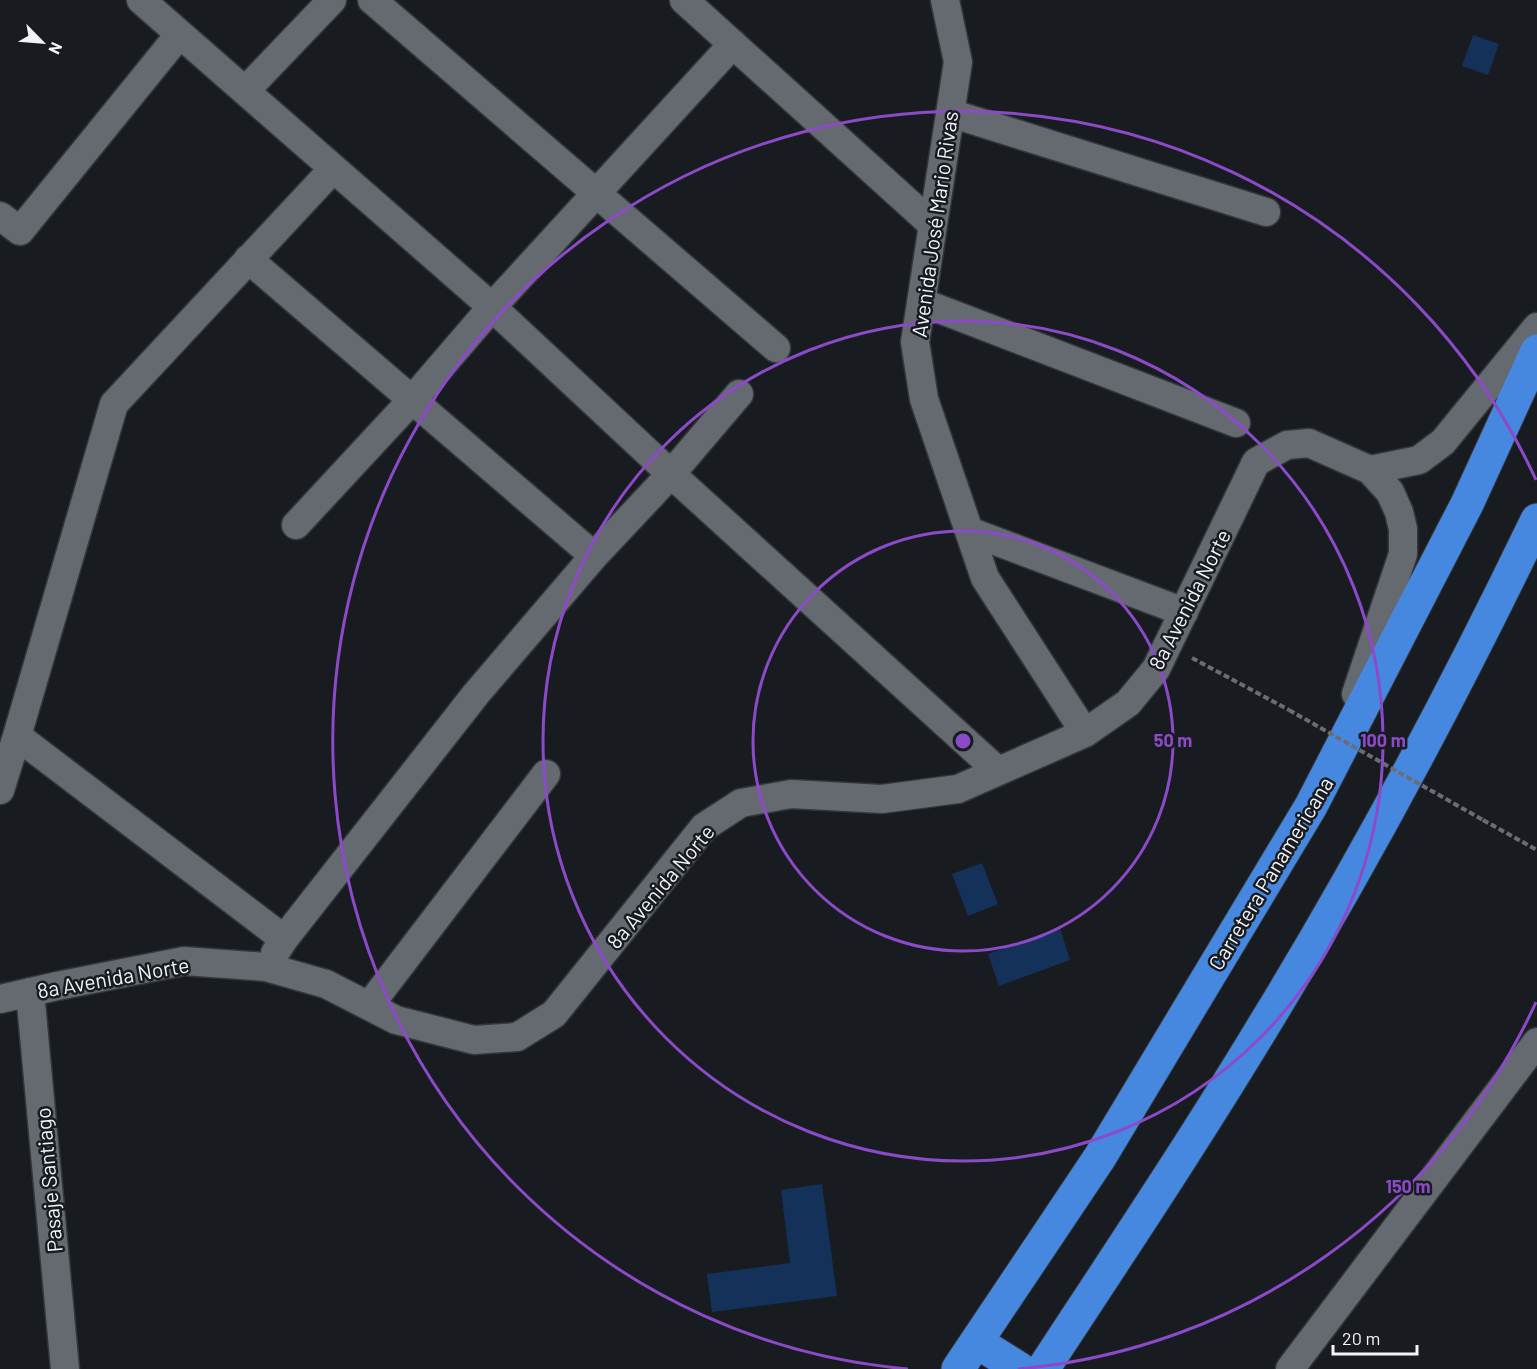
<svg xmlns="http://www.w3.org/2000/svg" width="1537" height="1369" viewBox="0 0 1537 1369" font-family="Barlow,sans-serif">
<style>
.building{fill:#143259}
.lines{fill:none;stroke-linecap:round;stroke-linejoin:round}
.minor-casing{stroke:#33363a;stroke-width:31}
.highway-casing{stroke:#33363a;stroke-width:35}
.path{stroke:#6a6e73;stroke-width:4;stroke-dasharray:6 3;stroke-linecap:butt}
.minor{stroke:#656a71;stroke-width:28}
.highway{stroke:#4688df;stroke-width:33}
.path-bridge{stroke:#6a6e73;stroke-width:4;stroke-dasharray:6 3;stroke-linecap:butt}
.ring{fill:none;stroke:#8d4ac8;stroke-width:3}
.labels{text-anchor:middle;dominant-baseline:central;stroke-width:5;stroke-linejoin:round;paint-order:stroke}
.street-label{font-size:21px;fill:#f1f4f8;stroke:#181c21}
.centre{fill:#8d4ac8;stroke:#181c21;stroke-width:3}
.ring-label{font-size:18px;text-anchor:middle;font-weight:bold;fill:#8d4ac8;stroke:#181c21;stroke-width:5;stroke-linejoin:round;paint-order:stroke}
</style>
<rect width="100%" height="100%" fill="#181c21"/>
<path class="building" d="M1473,35L1499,44L1488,75L1462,66Z
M982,863L998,904L968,916L952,874Z
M1060,928L1070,960L999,986L988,954Z
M822,1184L837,1296L712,1312L707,1274L790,1263L781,1190Z"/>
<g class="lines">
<defs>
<path id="minor" d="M141,0L492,307L671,474L998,771
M372,0L776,348
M684,0L933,225
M945,0L958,62L915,342L924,399L985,578L1085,733
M245,91L332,0
M950,113L1266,212
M0,216L20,231L179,35
M248,259L594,556
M921,302L1236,423
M1370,470L1419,460L1443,442L1537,327
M296,525L412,400L492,307L733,44
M969,531L1184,612
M17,736L284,939L275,953
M0,790L17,736L114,404L333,169
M284,939L476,694L594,556L671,474L739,394
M30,992L65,1369
M0,999L57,986L184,961L266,967L326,984L396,1020L474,1040L517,1037L554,1014L704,827L741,803L791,794L882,799L958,789L1085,733L1128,703L1156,669L1256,462L1287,445L1309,443L1370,470L1390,492L1399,512L1403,529V554L1356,694
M369,1006L546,774
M1290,1369L1537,1042"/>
<path id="highway" d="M977,1342L1020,1369
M958,1369L1100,1157L1311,806L1467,504L1537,351
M1043,1369C1119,1253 1196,1138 1267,1020C1366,858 1455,690 1537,520"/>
</defs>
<use href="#minor" class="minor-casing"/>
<use href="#highway" class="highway-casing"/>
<path class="path" d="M1192,658L1289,710
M1483,820L1537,850"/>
<use href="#minor" class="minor"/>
<use href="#highway" class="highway"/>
<path class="path-bridge" d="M1289,710L1483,820"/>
</g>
<g class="ring">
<circle cx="963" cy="741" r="210"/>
<circle cx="963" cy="741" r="420"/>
<path d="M1536 1002A630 630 0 0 1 1018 1369M908 1369A630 630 0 1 1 1536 480"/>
</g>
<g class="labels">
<g class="street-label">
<text transform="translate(934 224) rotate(-82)">Avenida José Mario Rivas</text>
<text transform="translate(1189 599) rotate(-63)">8a Avenida Norte</text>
<text transform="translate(1270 873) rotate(-59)">Carretera Panamericana</text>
<text transform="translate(660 886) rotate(-50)">8a Avenida Norte</text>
<text transform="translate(113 977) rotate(-10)">8a Avenida Norte</text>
<text transform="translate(48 1180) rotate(-95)">Pasaje Santiago</text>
</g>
</g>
<circle cx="963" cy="741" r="9" class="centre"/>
<g class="ring-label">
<text x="1173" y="747">50 m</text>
<text x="1383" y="747">100 m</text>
<text x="1408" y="1193">150 m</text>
</g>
<g transform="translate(42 42) rotate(115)" stroke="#181c21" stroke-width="4.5" paint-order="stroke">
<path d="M0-4.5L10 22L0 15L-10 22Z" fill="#f1f4f8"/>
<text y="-9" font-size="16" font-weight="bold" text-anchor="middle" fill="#f1f4f8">N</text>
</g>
<path d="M1333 1345v9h84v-9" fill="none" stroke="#f1f4f8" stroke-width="3"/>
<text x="1342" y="1345" font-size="18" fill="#f1f4f8" stroke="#181c21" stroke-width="4.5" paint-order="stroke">20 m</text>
</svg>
